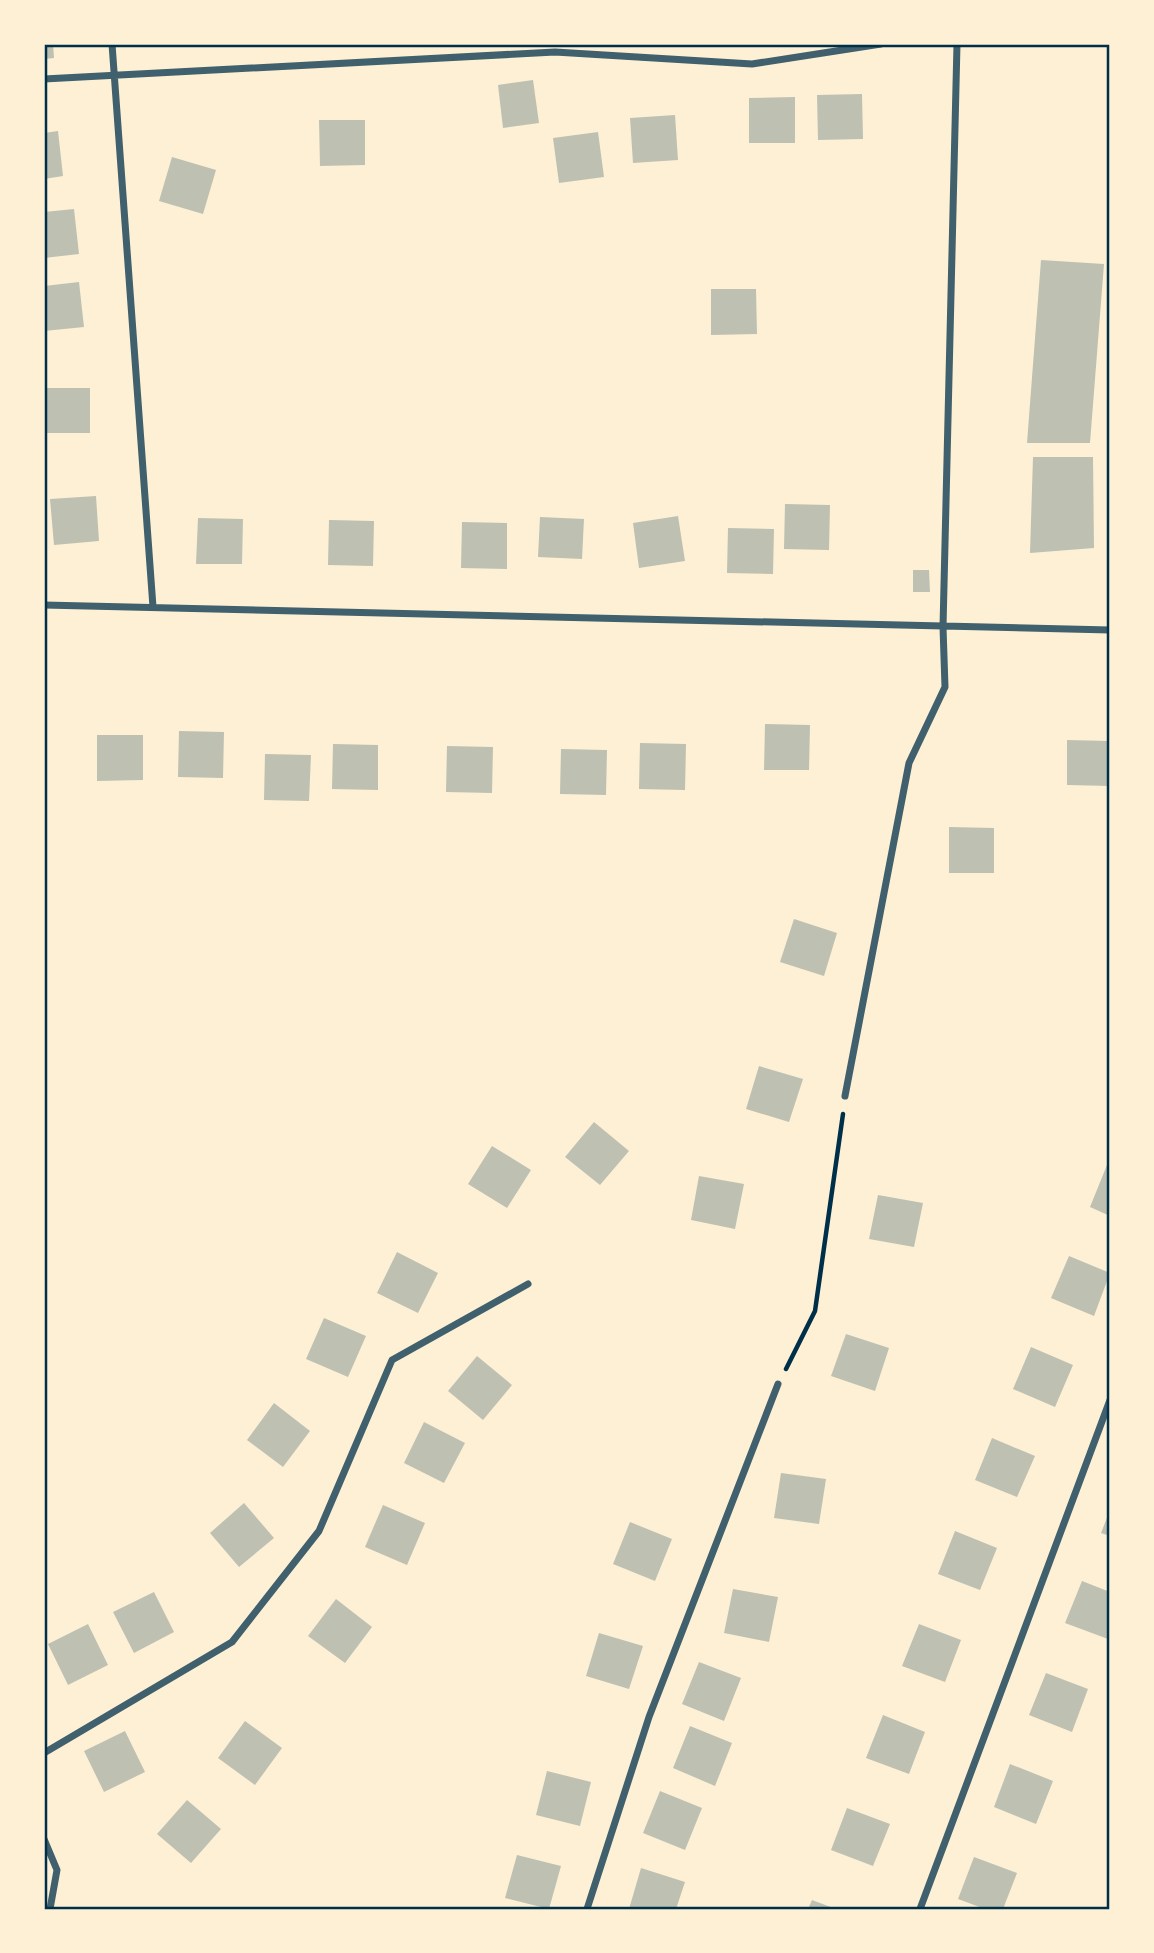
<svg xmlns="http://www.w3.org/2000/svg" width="1154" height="1953" viewBox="0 0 1154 1953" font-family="'Roboto Serif',serif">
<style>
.building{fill:#bec0b2}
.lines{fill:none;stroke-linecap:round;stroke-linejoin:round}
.path{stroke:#003049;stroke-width:4.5}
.minor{stroke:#3f606c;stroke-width:7}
.neatline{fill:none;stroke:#003049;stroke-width:2.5}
</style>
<rect width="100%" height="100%" fill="#fdf0d5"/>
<path class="building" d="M44,44H53L54,58L44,59Z
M533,80L539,123L503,128L498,85Z
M862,94L863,139L818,140L817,95Z
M795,97V143H749V98Z
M675,115L678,160L633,163L630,118Z
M319,120H365V165L320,166Z
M58,131L63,176L44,179V133Z
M598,132L604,177L559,183L553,138Z
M172,157L216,170L203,214L159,201Z
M74,209L79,254L44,258V212Z
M1041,260L1104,264L1090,443H1027Z
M79,282L84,327L44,331V286Z
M711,289H756L757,334L711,335Z
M44,388H90V433H44Z
M1033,457H1093L1094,548L1030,553Z
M96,496L99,541L54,545L50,499Z
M785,504L830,505L829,550L784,549Z
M678,516L685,561L639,568L633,523Z
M540,517L584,519L582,559L538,557Z
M198,518L243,519L242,564H196Z
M329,520L374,521L373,566L328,565Z
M462,522L507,523V569L461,568Z
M728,528L774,529L773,574L727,573Z
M913,570H929L930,592H913Z
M765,724L810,725L809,770H764Z
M179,731L224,732L223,778L178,777Z
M97,735H143V780L97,781Z
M1067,740L1110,741V786L1067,785Z
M640,743L686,744L685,790L639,789Z
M333,744L378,745V790L332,789Z
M447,746L493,747L492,793L446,792Z
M561,749L607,750L606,795L560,794Z
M265,754L311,755L309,801L264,800Z
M949,827L994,828V873H949Z
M794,919L837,933L824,976L780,962Z
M759,1066L803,1079L789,1122L746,1109Z
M594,1122L629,1151L600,1185L565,1157Z
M492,1146L531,1170L507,1208L468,1184Z
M1107,1165L1110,1166V1216L1090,1207Z
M699,1176L744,1184L735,1229L691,1220Z
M878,1195L923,1203L914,1247L869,1239Z
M397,1252L438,1273L418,1313L377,1293Z
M1069,1256L1110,1273L1094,1316L1051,1298Z
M324,1318L366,1336L348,1377L306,1359Z
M846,1334L889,1348L875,1391L831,1376Z
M1031,1347L1073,1365L1055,1407L1013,1389Z
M477,1356L512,1385L483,1420L448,1391Z
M274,1403L310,1431L283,1467L247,1440Z
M424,1422L465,1443L444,1483L404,1463Z
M992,1438L1035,1456L1017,1497L975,1480Z
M781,1473L826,1479L819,1524L774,1518Z
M244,1503L274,1538L239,1567L210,1533Z
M383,1505L425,1523L407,1565L365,1547Z
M1110,1510V1536L1101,1533Z
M630,1522L672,1539L655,1581L613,1564Z
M955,1531L997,1548L980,1590L938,1574Z
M1082,1581L1110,1592V1633L1108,1639L1065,1623Z
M733,1589L778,1597L769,1642L724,1633Z
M154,1592L174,1632L134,1653L113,1612Z
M336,1599L372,1627L345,1663L308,1636Z
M88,1624L108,1665L68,1685L48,1644Z
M919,1624L961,1640L945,1682L902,1666Z
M599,1633L643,1646L629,1689L586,1676Z
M699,1662L741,1678L724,1721L682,1704Z
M1046,1673L1088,1689L1072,1732L1029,1715Z
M883,1715L925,1732L909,1774L866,1758Z
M245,1721L282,1748L255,1785L218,1758Z
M690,1726L732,1743L715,1786L673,1768Z
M125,1731L145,1772L104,1792L84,1751Z
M1010,1764L1053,1781L1036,1824L994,1807Z
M547,1771L591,1782L580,1826L536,1815Z
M660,1791L702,1808L685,1850L643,1833Z
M187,1800L221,1829L191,1863L157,1834Z
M847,1808L890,1824L873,1866L831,1850Z
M517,1855L561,1866L549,1909L505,1898Z
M974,1857L1017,1873L1003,1909H985L958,1899Z
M641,1868L685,1882L676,1909H629Z
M812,1900L836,1909H808Z"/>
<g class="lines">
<path class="path" d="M786,1369L815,1311L843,1114"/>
<path class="minor" d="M112,44L153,607
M44,79L555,52L752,64L881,44
M44,605L1110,630
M845,1096L909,763L945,687L943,627L957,44
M44,1753L232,1642L319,1531L392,1360L528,1284
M44,1839L57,1870L50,1909
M587,1909L649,1717L778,1384
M920,1909L1110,1400"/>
</g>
<rect width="1154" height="1953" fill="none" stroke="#fdf0d5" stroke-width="91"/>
<rect x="46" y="46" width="1062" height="1862" class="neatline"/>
</svg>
